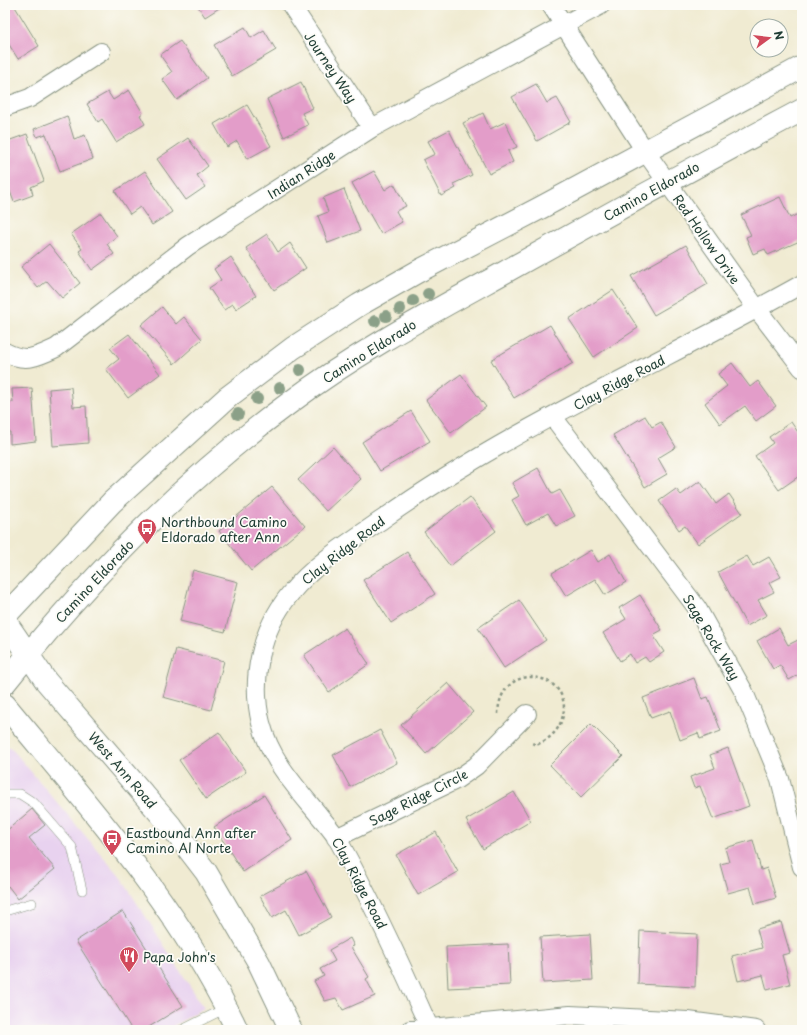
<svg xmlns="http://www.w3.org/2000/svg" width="807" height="1035" viewBox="0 0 807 1035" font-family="'Playpen Sans',sans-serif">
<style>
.built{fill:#e8d2ef}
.building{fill:#e39dc9}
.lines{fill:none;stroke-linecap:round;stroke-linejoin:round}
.service-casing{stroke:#889483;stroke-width:10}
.minor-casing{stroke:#889483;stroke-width:20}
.secondary-casing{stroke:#889483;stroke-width:24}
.primary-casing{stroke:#889483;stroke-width:24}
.path{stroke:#889483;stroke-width:2.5;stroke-dasharray:3 3;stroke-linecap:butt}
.service{stroke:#fff;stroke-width:9}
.minor{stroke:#fff;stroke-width:18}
.secondary{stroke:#fff;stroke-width:22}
.primary{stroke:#fff;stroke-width:22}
.tree{fill:#8ba088}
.labels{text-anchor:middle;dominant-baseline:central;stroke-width:3.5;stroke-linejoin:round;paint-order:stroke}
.street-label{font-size:13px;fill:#1f3d34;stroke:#fdfcf7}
.poi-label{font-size:13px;fill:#1f3d34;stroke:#fdfcf7;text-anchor:start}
</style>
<rect width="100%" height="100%" fill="#fdfcf7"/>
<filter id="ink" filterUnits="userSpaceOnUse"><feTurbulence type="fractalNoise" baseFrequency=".025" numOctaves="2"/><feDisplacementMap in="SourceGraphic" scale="8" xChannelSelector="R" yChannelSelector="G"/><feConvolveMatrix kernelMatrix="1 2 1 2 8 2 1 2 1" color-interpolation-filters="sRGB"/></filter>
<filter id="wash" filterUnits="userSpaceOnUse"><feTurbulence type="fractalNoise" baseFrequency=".012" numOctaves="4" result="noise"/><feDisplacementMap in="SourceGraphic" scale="16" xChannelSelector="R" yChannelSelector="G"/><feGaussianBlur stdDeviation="0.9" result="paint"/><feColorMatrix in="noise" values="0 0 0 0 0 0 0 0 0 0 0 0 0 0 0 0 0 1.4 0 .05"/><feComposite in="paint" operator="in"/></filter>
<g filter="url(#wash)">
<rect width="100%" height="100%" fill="#f0ebd2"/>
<path class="built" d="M5,747L11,748L121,878L204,1008L166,1030H5Z"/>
<g id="blocks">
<path class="building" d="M5,5H14L39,46L18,59L8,43L5,44Z
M197,5H224L205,17Z
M245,27L251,38L264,30L276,50L232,76L214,45Z
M180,41L207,78L177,100L162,79L172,72L160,55Z
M301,82L313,108L302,113L308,125L284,137L267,99Z
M536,84L547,103L557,98L571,122L537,141L512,97Z
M129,90L143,113L140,115L145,124L116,142L102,119L98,122L87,104L108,92L113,100Z
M247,105L271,146L247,159L237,141L227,147L214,124Z
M483,113L490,129L505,122L517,147L508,151L513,162L489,174L463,123Z
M67,116L74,139L85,135L93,159L60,171L46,134L37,137L34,129Z
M449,130L472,175L453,184L456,188L441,196L423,160L435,154L428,141Z
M27,134L44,181L31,187L33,195L14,202L5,178V158L10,156L5,142Z
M188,138L208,166L197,175L205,187L186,200L157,159Z
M145,171L172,212L152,225L140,207L130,214L115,191Z
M374,171L385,190L394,184L406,206L396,211L402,222L381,234L352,183Z
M344,189L360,231L328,243L318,216L328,212L323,198Z
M780,197L790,218L802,212V240L768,255L765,249L753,254L746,237L751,235L741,215Z
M101,213L117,236L107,244L114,254L92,270L79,251L82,249L71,234Z
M267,234L278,252L290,243L306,268L274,290L246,248Z
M49,244L80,283L62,298L47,281L38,288L21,267Z
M686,245L708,284L654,315L631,276Z
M231,257L256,296L236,309L233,304L224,310L209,288L221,280L214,269Z
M613,290L638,328L594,357L569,319Z
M162,307L176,324L184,317L202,339L174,364L141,325Z
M550,325L573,363L514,398L491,360Z
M129,334L160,374L128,398L106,369L119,359L110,348Z
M732,363L750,387L758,381L776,406L756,421L745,406L720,424L705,403L727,386L718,374Z
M461,374L486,407L451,433L426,400Z
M71,387L73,407L86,406L88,443L53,446L49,389Z
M32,388L36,441L10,444V432H5V403L13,402L12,389Z
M411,411L430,441L380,471L362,442Z
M645,416L652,427L661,422L676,447L658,458L667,474L645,487L613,435Z
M791,422L802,438V474L779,490L755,456L773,443L769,437Z
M333,447L361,479L326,511L298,480Z
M538,468L552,494L560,490L575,516L556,526L548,513L526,525L512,500L519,496L512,483Z
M700,481L716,504L729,494L742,513L698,544L685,526L679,530L659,501L676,489L681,495Z
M272,487L305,526L251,571L219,531Z
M470,497L496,531L450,566L424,532Z
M591,550L598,562L610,554L626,582L605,595L595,579L566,596L552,573Z
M407,552L435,594L391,623L363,580Z
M747,556L753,566L769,557L781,577L769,583L774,592L758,600L767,615L747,626L718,572Z
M193,570L238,582L225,632L180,621Z
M640,595L662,630L653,635L664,652L649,662L645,657L635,663L630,654L620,661L603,633L626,619L619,608Z
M519,600L546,640L504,668L478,628Z
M345,628L369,664L329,692L304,655Z
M779,628L788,645L802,638V673L789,680L780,665L773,669L757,641Z
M176,649L224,661L211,710L163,697Z
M694,678L702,699L708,697L721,731L700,739L698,733L680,740L670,711L651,718L643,698Z
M448,683L473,712L426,754L401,725Z
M591,724L623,756L581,797L550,765Z
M380,730L397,763L350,787L333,755Z
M219,732L246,772L206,799L179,760Z
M728,748L749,806L713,819L700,786L694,788L690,777L715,768L710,755Z
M514,792L531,821L483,849L466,820Z
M264,795L292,840L243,872L214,827Z
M32,809L45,825L29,838L55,869L18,899L8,886L5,889V832Z
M436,832L458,872L418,895L396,855Z
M753,840L761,870L767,868L776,898L755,904L750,887L728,893L720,864L729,862L725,848Z
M306,871L331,917L299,935L286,910L272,918L260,896Z
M123,911L183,1006L144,1030H132L76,941Z
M781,922L790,953L782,955L790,984L767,990L763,975L738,981L732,956L762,948L757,929Z
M640,931L697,934L695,987L638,984Z
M590,934L593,980L543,983L540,937Z
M350,938L354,946L351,947L369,977L366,979L375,996L343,1010L336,998L325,1001L314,981L324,976L320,969L335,961L329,950Z
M508,944L510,985L448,988L446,947Z"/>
</g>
</g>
<g filter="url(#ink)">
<use href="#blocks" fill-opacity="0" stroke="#889483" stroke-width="1"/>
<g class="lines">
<defs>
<path id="service" d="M5,796L7,794H20L34,803L72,847L82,890
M5,911L32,903
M182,1030L226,1008"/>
<path id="minor" d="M291,5L372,128
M551,5L645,151L757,309L802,368
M5,107L30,98L101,52
M5,352C25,363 37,357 56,348L188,246L372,128L601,5
M553,417L697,608L744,692L780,779L802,867
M336,838L456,780L476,766L527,714
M429,1027C401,964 372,901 338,840C333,831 325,823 318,814C295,786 270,759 261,723C250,678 261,630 290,594C314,564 351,541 383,519C513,427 663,362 802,284
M410,1030L570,1015L688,1021L756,1030"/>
<path id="secondary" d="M5,616L112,502L228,397L293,348L359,305L417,272L542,207L802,67
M5,683C88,579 181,483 288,404C356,353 431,313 505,272C603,217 702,163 802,110"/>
<path id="primary" d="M5,621L46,681L170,825L206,872L259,963L291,1030
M5,705C90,808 180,907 237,1030"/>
</defs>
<use href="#service" class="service-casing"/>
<use href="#minor" class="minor-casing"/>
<use href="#secondary" class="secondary-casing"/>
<use href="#primary" class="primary-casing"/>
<path class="path" d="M498,714C500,656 577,673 562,719C558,732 548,740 536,745L532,743"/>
<use href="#service" class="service"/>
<use href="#minor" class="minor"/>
<use href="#secondary" class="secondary"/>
<use href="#primary" class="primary"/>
</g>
<g class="tree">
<circle cx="428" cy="294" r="6"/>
<circle cx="413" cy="301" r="6"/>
<circle cx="400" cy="309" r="6"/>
<circle cx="386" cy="316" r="6"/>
<circle cx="375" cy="321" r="6"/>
<circle cx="300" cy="370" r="6"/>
<circle cx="280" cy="388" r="6"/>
<circle cx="257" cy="399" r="6"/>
<circle cx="238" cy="414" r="6"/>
</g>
</g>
<defs>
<symbol id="bus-pin" viewBox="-11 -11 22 30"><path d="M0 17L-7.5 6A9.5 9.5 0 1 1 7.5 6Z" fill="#d1495b" stroke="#fdfcf7"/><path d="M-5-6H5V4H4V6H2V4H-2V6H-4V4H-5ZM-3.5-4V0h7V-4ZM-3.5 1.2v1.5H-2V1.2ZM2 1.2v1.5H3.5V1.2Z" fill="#fff"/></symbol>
<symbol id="restaurant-pin" viewBox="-11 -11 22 30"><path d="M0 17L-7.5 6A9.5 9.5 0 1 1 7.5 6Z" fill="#d1495b" stroke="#fdfcf7"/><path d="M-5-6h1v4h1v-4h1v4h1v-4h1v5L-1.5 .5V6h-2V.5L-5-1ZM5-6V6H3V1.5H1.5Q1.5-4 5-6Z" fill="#fff"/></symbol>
</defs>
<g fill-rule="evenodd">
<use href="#bus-pin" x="136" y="517" width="22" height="30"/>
<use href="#bus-pin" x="101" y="828" width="22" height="30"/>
<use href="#restaurant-pin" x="118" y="945" width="22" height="30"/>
</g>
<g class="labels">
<g class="street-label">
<text transform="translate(331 67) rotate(56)">Journey Way</text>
<text transform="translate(301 174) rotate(-33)">Indian Ridge</text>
<text transform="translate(651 191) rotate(-29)">Camino Eldorado</text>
<text transform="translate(707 239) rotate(55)">Red Hollow Drive</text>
<text transform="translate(369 351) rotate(-32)">Camino Eldorado</text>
<text transform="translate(619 382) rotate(-28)">Clay Ridge Road</text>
<text transform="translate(343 550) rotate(-38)">Clay Ridge Road</text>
<text transform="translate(94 581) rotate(-47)">Camino Eldorado</text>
<text transform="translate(712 637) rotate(59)">Sage Rock Way</text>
<text transform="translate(123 770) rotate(49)">West Ann Road</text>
<text transform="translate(418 797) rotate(-27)">Sage Ridge Circle</text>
<text transform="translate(360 883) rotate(62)">Clay Ridge Road</text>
</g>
<g class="poi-label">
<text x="161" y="521">Northbound Camino<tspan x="161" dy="15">Eldorado after Ann</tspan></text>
<text x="126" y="832">Eastbound Ann after<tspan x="126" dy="15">Camino Al Norte</tspan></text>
<text x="143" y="956">Papa John's</text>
</g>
</g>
<rect width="807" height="1035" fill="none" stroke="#fdfcf7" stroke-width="20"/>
<g transform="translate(769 38) rotate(75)"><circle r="19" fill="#fdfcf7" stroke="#a4b0a9"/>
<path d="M0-3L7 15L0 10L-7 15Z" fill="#d1495b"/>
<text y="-6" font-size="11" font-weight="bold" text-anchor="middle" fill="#1f3d34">N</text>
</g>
</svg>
